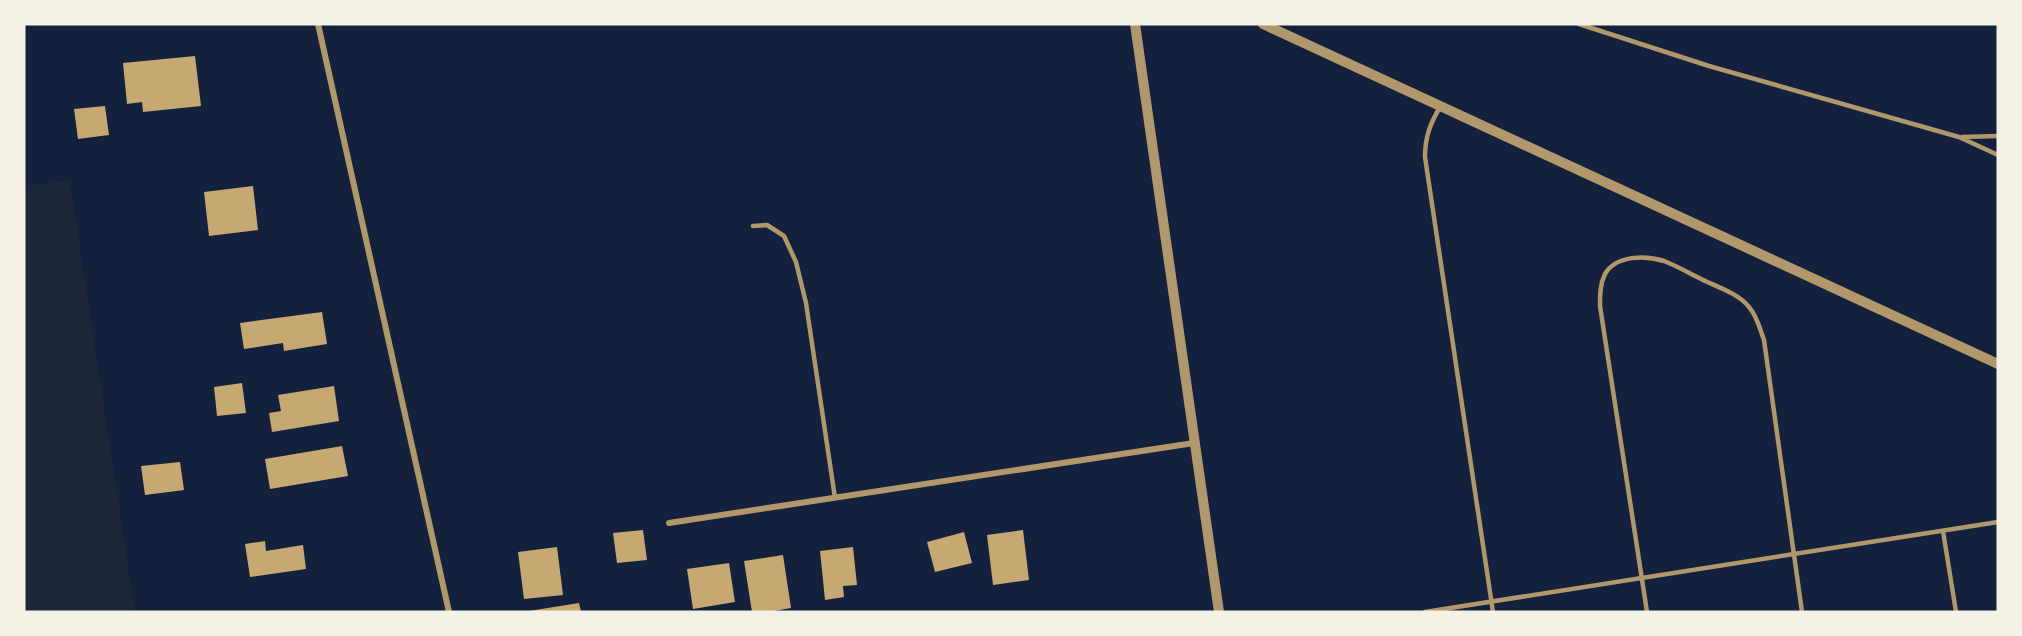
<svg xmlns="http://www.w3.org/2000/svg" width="2022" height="636" viewBox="0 0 2022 636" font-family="Jost,sans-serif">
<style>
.green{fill:#1d2539}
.building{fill:#c6a872}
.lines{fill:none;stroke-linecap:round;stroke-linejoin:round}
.service{stroke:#b1986c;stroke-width:4.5}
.minor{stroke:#b1986c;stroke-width:6}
.tertiary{stroke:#b1986c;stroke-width:10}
</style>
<rect width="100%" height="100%" fill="#14213d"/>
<path class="green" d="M70,181L135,612H24V185Z"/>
<path class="building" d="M195,56L201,106L143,112L142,102L127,104L123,63Z
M105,106L109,135L78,139L74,109Z
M253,186L258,230L209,236L204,192Z
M322,312L327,344L284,351L283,343L244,349L240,323Z
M242,383L246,413L217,416L214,387Z
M334,386L339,421L272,432L269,413L281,411L278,395Z
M342,446L348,476L270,489L265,459Z
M180,462L184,490L145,495L141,466Z
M643,530L647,560L617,563L613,533Z
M1023,530L1029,580L993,585L987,535Z
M964,532L972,563L935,572L927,542Z
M265,541L266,551L303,545L306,569L250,577L245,544Z
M557,547L563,595L524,599L518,552Z
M853,547L857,585L843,586L844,597L825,600L820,551Z
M783,555L791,608L768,612H752L744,561Z
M729,563L735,602L693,609L687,569Z
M579,603L581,612H529V611Z"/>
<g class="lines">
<path class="service" d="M1579,24L1709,66L1959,137L1998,155
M1440,107C1430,124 1425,137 1425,157L1493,612
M1962,137L1998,136
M753,226L767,225L784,236L796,262L806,303L835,498
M1943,531L1956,612
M1425,612L1998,522
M1647,612L1600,306C1600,295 1600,284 1605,274C1616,255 1646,255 1664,261C1677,266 1689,273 1701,279C1717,287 1738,293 1749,307C1757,316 1760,329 1764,340L1802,612"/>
<path class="minor" d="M318,24L449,612
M669,523L1194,443"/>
<path class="tertiary" d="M1135,24L1219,612
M1263,24L1998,364"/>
</g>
<rect width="2022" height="636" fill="none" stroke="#f6f1e7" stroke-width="51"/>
</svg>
